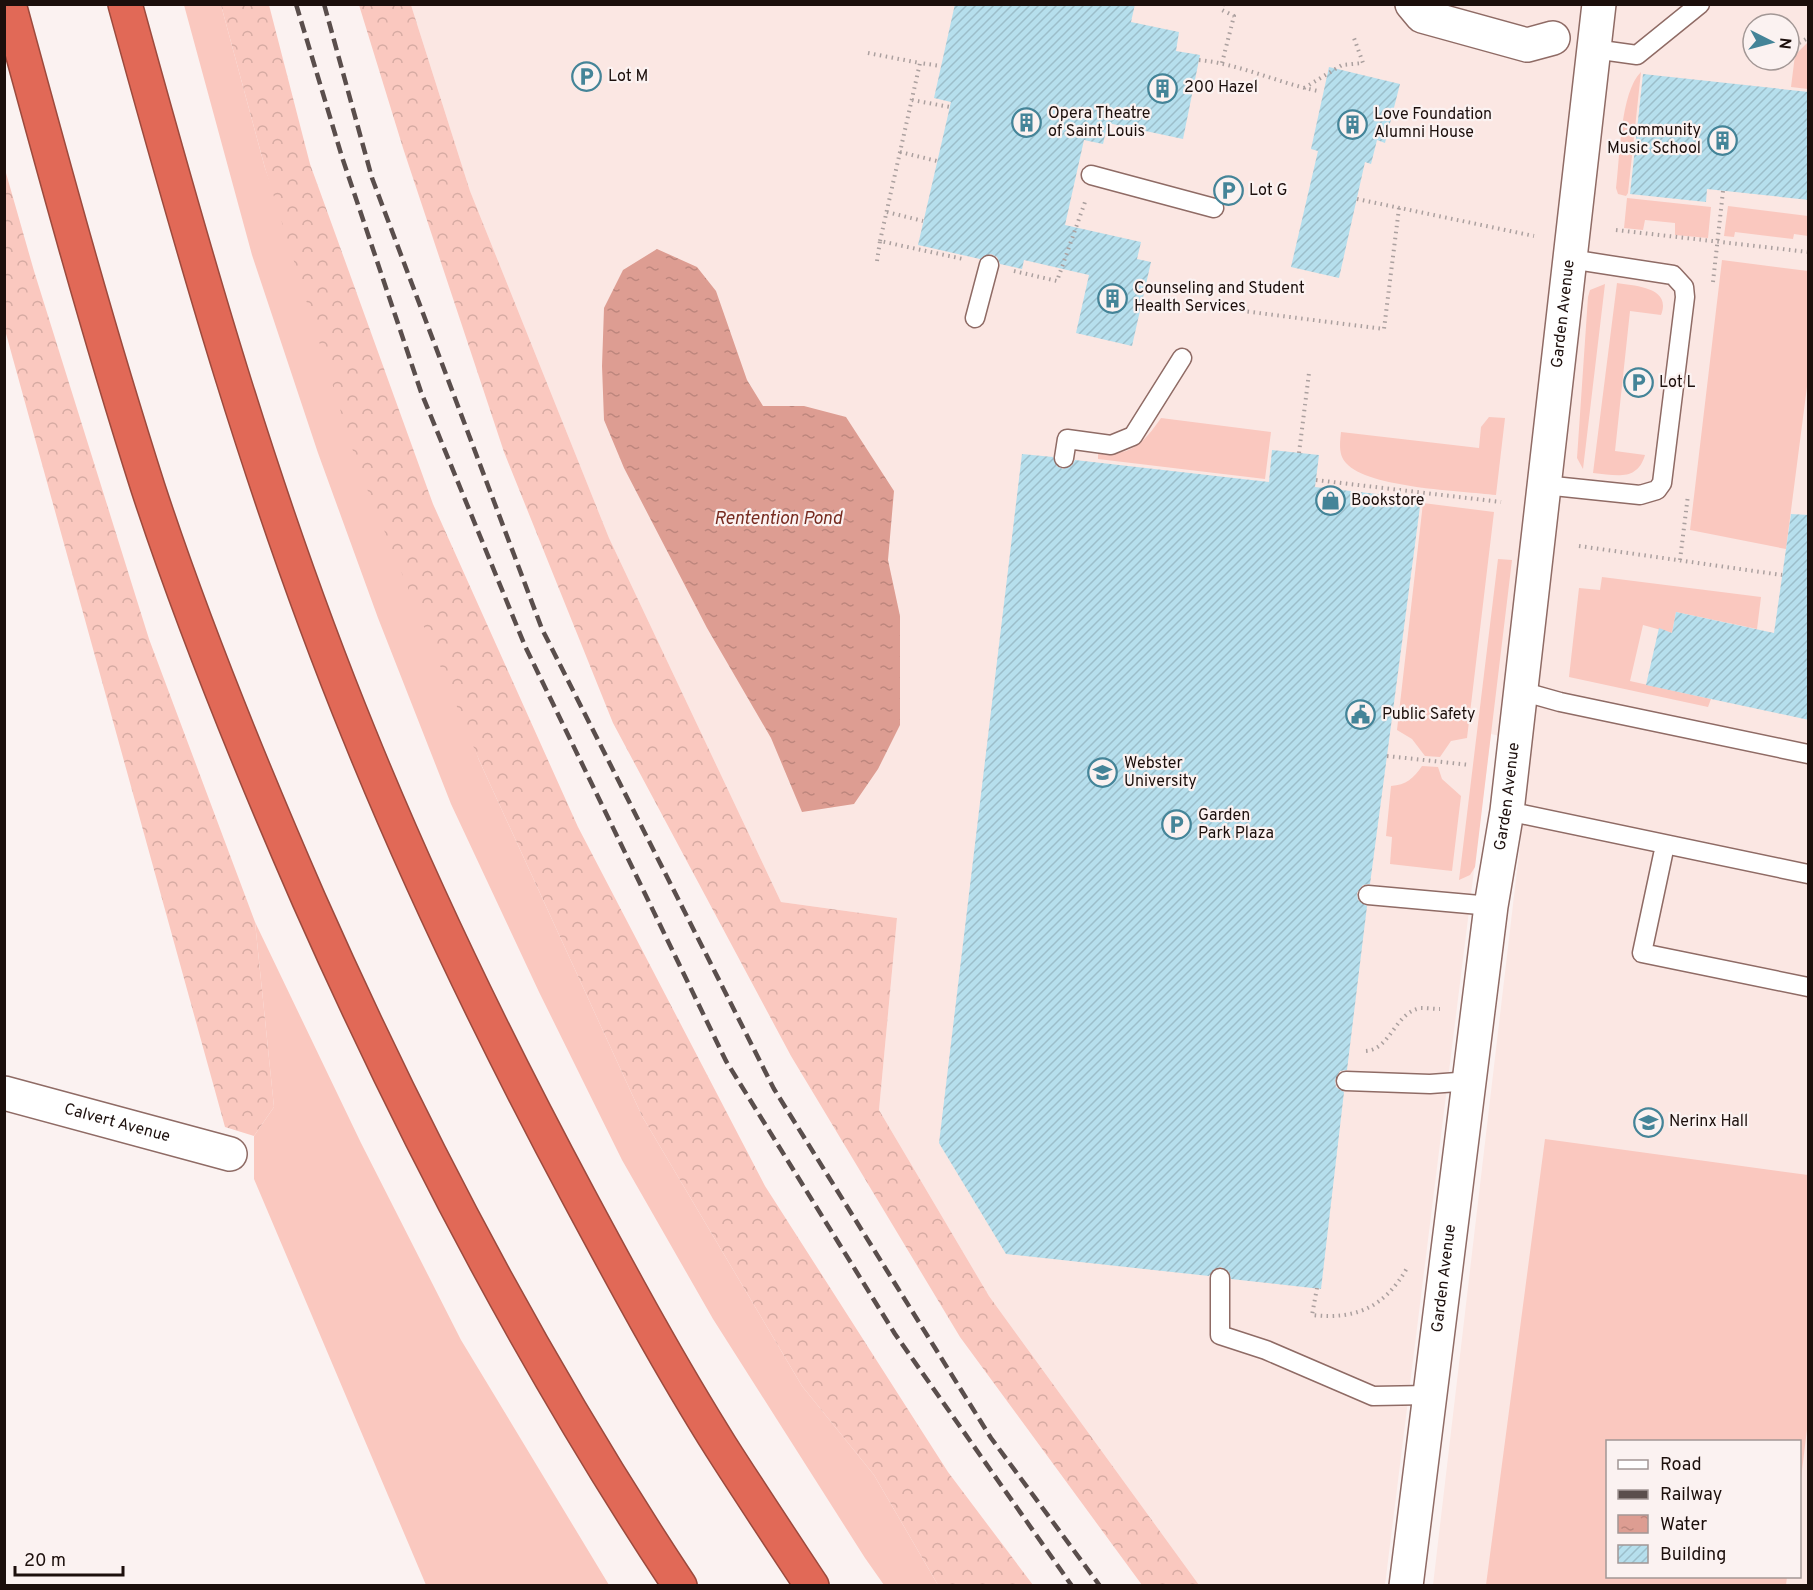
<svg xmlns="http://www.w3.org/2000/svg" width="1813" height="1590" viewBox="0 0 1813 1590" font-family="Overpass,sans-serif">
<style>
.built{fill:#fbe7e3;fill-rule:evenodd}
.grass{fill:#fac8bf}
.forest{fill:url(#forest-crowns)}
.water{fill:url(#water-ripples)}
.building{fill:url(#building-hatch)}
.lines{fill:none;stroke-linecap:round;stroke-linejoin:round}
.service-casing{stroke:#8f6b65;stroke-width:21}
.minor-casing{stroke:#8f6b65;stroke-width:36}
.motorway-casing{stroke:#9c4a3d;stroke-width:36}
.path{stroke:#aba09f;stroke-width:4;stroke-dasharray:1.5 4.5;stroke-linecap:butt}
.service{stroke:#fff;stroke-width:18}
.minor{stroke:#fff;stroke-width:33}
.motorway{stroke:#e16957;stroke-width:33}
.rail{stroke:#5a4e4c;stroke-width:4.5;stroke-dasharray:12 6;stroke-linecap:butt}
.labels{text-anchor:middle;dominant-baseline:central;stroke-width:4.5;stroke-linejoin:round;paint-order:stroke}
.poi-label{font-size:16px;fill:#1c0f0c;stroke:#fbf2f1;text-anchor:start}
.street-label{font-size:16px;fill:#1c0f0c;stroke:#fbf2f1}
.water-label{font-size:18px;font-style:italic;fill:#772b20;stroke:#fbf2f1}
</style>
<defs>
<pattern id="forest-crowns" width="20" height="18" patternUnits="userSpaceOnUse" patternTransform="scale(1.5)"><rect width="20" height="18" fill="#fac8bf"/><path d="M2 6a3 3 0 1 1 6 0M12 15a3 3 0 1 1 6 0" fill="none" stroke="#d6aba3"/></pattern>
<pattern id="water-ripples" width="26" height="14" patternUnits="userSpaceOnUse" patternTransform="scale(1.5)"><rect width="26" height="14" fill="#dd9d92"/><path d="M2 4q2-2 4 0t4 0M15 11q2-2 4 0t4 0" fill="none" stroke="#bd867d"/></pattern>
<pattern id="building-hatch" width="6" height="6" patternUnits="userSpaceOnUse" patternTransform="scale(1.5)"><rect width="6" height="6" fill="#b6dfed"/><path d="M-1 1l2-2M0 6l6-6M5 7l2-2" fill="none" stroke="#9cbeca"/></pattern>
</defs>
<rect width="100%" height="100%" fill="#fbf2f1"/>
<path class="built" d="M411,5H1808V1585H1433L1532,743L1491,734L1385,1585H1199L989,1296L879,1110L897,918L781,902L609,538L470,191ZM1753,24H1789V60H1753ZM1608,1442H1800V1576H1608Z"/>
<path class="grass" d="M184,5H221L265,168L479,760L642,1116L802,1386L874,1475L938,1585H884L865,1558L713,1319L622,1160L539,992L451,804L378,618L318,453L252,255Z
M1808,42V89L1791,87L1795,55Z
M1641,72L1628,193L1626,196L1618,194L1616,188C1620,159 1620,92 1641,72Z
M1627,198L1711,207L1708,238L1675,235V223L1645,220L1643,230L1624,228Z
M1728,206L1808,216V236L1794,234L1793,239L1735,232L1734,237L1724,236Z
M1722,260L1808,271V379L1786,549L1690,530Z
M1617,283C1635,286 1672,287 1661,315L1630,311L1615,451L1645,455C1637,482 1616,475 1593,473Z
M1605,284L1583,469L1577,458L1588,297L1590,290Z
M1489,417L1505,418L1496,495C1462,491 1368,488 1346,463C1338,455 1340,442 1341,432L1479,448L1481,427Z
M1161,418L1271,432L1265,479L1098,459V454C1132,455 1142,445 1161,418Z
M1423,503L1494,512L1467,738L1451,741L1440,757L1425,756L1412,739L1397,730Z
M1498,559L1512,560L1475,867L1470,875L1459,880Z
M1602,577L1761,597L1757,629L1676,612L1672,633L1643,625L1630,681L1711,699L1708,707L1569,677L1579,588L1600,590Z
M1422,766L1438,767L1442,779L1461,796L1452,871L1390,864L1392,837L1386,836L1391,786C1406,785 1414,778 1422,766Z
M255,922L361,1143L461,1340L609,1585H426L254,1179V1136L274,1107Z
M1545,1139L1808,1175V1421L1800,1487V1442H1608V1576L1787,1577L1786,1585H1486Z"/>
<path class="forest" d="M221,5H269L310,164L433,504L578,827L765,1186L948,1472L1033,1585H938L874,1475L802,1386L642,1116L479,760L358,467L265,168Z
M359,5H411L470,191L609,538L781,902L897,918L879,1110L989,1296L1199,1585H1142L960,1337L791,1056L613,723L504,452L403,148Z
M4,166L34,271L149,639L255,922L274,1107L254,1136L225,1127L5,330Z"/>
<path class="water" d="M657,249L697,267L716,291L747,380L763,406H804L846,417L894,491L888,560L900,616V725L878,769L854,804L802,812L771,738L707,628L624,468L604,420L602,366L604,308L623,270Z"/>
<path class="building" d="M955,4H1135L1131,22L1179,32L1176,51L1200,55L1183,139L1108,123L1103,144L1084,140L1065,225L1141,242L1137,259L1151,262L1132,346L1076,333L1089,275L1024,260L1022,269L1000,264L997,257L991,254L980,259L918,245L951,102L934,98Z
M1329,67L1400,84L1385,143L1377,140L1371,164L1365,162L1339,278L1291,267L1318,151L1311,149Z
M1643,74L1809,92V200L1707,189L1706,202L1630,194Z
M1272,450L1319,455L1315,487L1421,499L1370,884L1363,885L1357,893L1358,900L1367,906L1347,1070L1340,1071L1335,1080L1336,1087L1344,1092L1321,1289L1231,1279L1229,1272L1221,1267L1214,1269L1209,1276L1006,1254L939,1143L1022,454L1053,457L1057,466L1063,469L1072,465L1075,460L1269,482Z
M1791,514L1809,515V720L1646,685L1659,628L1672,633L1676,612L1774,633Z"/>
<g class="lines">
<defs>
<path id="service" d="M1594,49L1637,55L1700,4
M1091,175L1214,208
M975,318L989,265
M1064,458L1067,439L1111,445L1133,436L1182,358
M1544,485L1640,495L1657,490L1662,483L1685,297L1684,287L1673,275L1570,259
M1521,691L1560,702L1808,754
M1507,811L1808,874
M1665,845L1642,953L1808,987
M1368,895L1491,906
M1346,1081L1430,1084L1471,1081
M1220,1278V1335L1266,1350L1373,1396L1429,1395"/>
<g id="minor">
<path d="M1412,4L1422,16L1527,45L1553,38"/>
<path id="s1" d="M4,1093L230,1154"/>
<path id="s2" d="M1406,1586L1491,906L1507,811L1599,4"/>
</g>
<path id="motorway" d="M9,4C53,166 97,328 148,488C194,628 250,765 309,900C414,1137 536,1369 680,1586
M125,4C193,251 262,497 359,734C423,892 498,1046 579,1197C624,1281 670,1366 721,1447C751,1494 781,1539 812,1586"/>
</defs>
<use href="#service" class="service-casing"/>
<use href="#minor" class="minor-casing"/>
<use href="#motorway" class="motorway-casing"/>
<path class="path" d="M1794,46L1808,38
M868,53L920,63
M1199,60C1240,64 1278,83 1318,91
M1222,63L1234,16L1222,10L1223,4
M1304,88L1342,65L1363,63L1354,38
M912,100L950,107
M900,152L937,161
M1357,199L1534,236
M887,212L923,221
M1616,230L1808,252
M880,241L920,63L941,66
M877,261L880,241L963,259
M1014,271L1057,281L1085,202
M1713,282L1723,191
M1188,304L1384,329L1399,208
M1299,453L1309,373
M1316,480L1501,502
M1579,546L1782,575
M1680,560L1688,495
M1387,756L1470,765
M1366,1051C1391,1049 1395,1012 1421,1008C1427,1008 1434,1009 1440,1009
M1317,1288L1312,1315C1356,1320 1385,1307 1407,1268"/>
<use href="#service" class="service"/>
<use href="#minor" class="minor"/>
<use href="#motorway" class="motorway"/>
<path class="rail" d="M296,4L342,157L421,392L525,646L726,1061L895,1334L1072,1586
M324,4L372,178L542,629L774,1089L991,1438L1100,1586"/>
</g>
<defs>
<symbol id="parking-ring" viewBox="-11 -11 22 22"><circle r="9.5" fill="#fbf2f1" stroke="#448498" stroke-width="1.5"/><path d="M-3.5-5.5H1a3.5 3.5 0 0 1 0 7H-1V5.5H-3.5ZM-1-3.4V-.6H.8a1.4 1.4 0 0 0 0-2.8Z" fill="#448498"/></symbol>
<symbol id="building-ring" viewBox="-11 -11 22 22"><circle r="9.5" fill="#fbf2f1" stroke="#448498" stroke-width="1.5"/><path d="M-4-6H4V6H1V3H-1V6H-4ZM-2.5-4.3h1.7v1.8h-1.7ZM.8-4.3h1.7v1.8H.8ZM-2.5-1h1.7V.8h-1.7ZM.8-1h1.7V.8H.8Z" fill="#448498"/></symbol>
<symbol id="shop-ring" viewBox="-11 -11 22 22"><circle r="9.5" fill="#fbf2f1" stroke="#448498" stroke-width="1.5"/><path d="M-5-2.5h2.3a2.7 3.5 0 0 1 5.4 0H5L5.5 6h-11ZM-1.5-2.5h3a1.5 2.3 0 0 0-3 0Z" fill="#448498"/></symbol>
<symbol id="civic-ring" viewBox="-11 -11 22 22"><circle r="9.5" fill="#fbf2f1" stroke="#448498" stroke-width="1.5"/><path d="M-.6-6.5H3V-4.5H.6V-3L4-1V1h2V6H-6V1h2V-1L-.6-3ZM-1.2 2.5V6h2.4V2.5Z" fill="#448498"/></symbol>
<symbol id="university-ring" viewBox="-11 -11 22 22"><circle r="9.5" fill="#fbf2f1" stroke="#448498" stroke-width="1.5"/><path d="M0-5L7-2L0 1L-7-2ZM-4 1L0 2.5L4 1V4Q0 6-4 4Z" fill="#448498"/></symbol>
<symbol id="school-ring" viewBox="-11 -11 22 22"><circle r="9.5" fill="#fbf2f1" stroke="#448498" stroke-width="1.5"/><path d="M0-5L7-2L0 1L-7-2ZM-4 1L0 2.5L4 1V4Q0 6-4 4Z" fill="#448498"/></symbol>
</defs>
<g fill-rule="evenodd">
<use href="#parking-ring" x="570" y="60" width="33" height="33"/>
<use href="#building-ring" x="1146" y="72" width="33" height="33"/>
<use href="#building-ring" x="1010" y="106" width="33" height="33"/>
<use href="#building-ring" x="1336" y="108" width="33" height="33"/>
<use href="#building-ring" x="1706" y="124" width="33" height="33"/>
<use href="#parking-ring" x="1212" y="174" width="33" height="33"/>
<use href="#building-ring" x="1096" y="282" width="33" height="33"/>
<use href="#parking-ring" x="1622" y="366" width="33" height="33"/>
<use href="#shop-ring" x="1314" y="484" width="33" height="33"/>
<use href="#civic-ring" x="1344" y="698" width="33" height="33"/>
<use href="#university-ring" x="1086" y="756" width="33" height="33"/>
<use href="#parking-ring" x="1160" y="808" width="33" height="33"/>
<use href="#school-ring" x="1632" y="1106" width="33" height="33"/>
</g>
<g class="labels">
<g class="poi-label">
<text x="608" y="77">Lot M</text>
<text x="1184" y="88">200 Hazel</text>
<text x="1048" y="114">Opera Theatre<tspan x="1048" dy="18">of Saint Louis</tspan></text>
<text x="1374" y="115">Love Foundation<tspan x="1374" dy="18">Alumni House</tspan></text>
<text x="1701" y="131" text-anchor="end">Community<tspan x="1701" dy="18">Music School</tspan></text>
<text x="1249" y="191">Lot G</text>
<text x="1134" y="289">Counseling and Student<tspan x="1134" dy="18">Health Services</tspan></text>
<text x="1659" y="383">Lot L</text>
<text x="1351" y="501">Bookstore</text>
<text x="1382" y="715">Public Safety</text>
<text x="1124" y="764">Webster<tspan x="1124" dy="18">University</tspan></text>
<text x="1198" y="816">Garden<tspan x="1198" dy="18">Park Plaza</tspan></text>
<text x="1669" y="1122">Nerinx Hall</text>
</g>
<g class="street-label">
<text stroke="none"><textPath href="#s2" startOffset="1282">Garden Avenue</textPath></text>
<text stroke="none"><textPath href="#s2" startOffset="796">Garden Avenue</textPath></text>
<text stroke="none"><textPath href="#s1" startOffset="117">Calvert Avenue</textPath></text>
<text stroke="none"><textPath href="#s2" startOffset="310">Garden Avenue</textPath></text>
</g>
<g class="water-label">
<text x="778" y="519">Rentention Pond</text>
</g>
</g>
<rect width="1813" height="1590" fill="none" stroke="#1c0f0c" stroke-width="12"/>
<rect x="1606" y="1440" width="195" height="138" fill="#fbf2f1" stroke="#a29795" stroke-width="1.5"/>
<rect x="1618" y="1460" width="30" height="9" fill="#ffffff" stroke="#a29795" stroke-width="1.5"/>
<text x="1660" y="1470" font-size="18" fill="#1c0f0c">Road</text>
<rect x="1618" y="1490" width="30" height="9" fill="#5a4e4c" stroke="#a29795" stroke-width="1.5"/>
<text x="1660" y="1500" font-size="18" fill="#1c0f0c">Railway</text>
<rect x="1618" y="1515" width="30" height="18" fill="url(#water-ripples)" stroke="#a29795" stroke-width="1.5"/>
<text x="1660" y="1530" font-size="18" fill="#1c0f0c">Water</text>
<rect x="1618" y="1545" width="30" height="18" fill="url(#building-hatch)" stroke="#a29795" stroke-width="1.5"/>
<text x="1660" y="1560" font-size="18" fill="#1c0f0c">Building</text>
<g transform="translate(1771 42) rotate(96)"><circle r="28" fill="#fbf2f1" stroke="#a29795" stroke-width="1.5"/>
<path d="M0-4.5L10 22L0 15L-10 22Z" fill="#448498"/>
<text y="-9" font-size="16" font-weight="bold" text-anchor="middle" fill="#1c0f0c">N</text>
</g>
<path d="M15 1566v9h108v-9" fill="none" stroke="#1c0f0c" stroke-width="3"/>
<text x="24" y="1566" font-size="18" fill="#1c0f0c" stroke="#fbf2f1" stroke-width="4.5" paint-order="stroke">20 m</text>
</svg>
